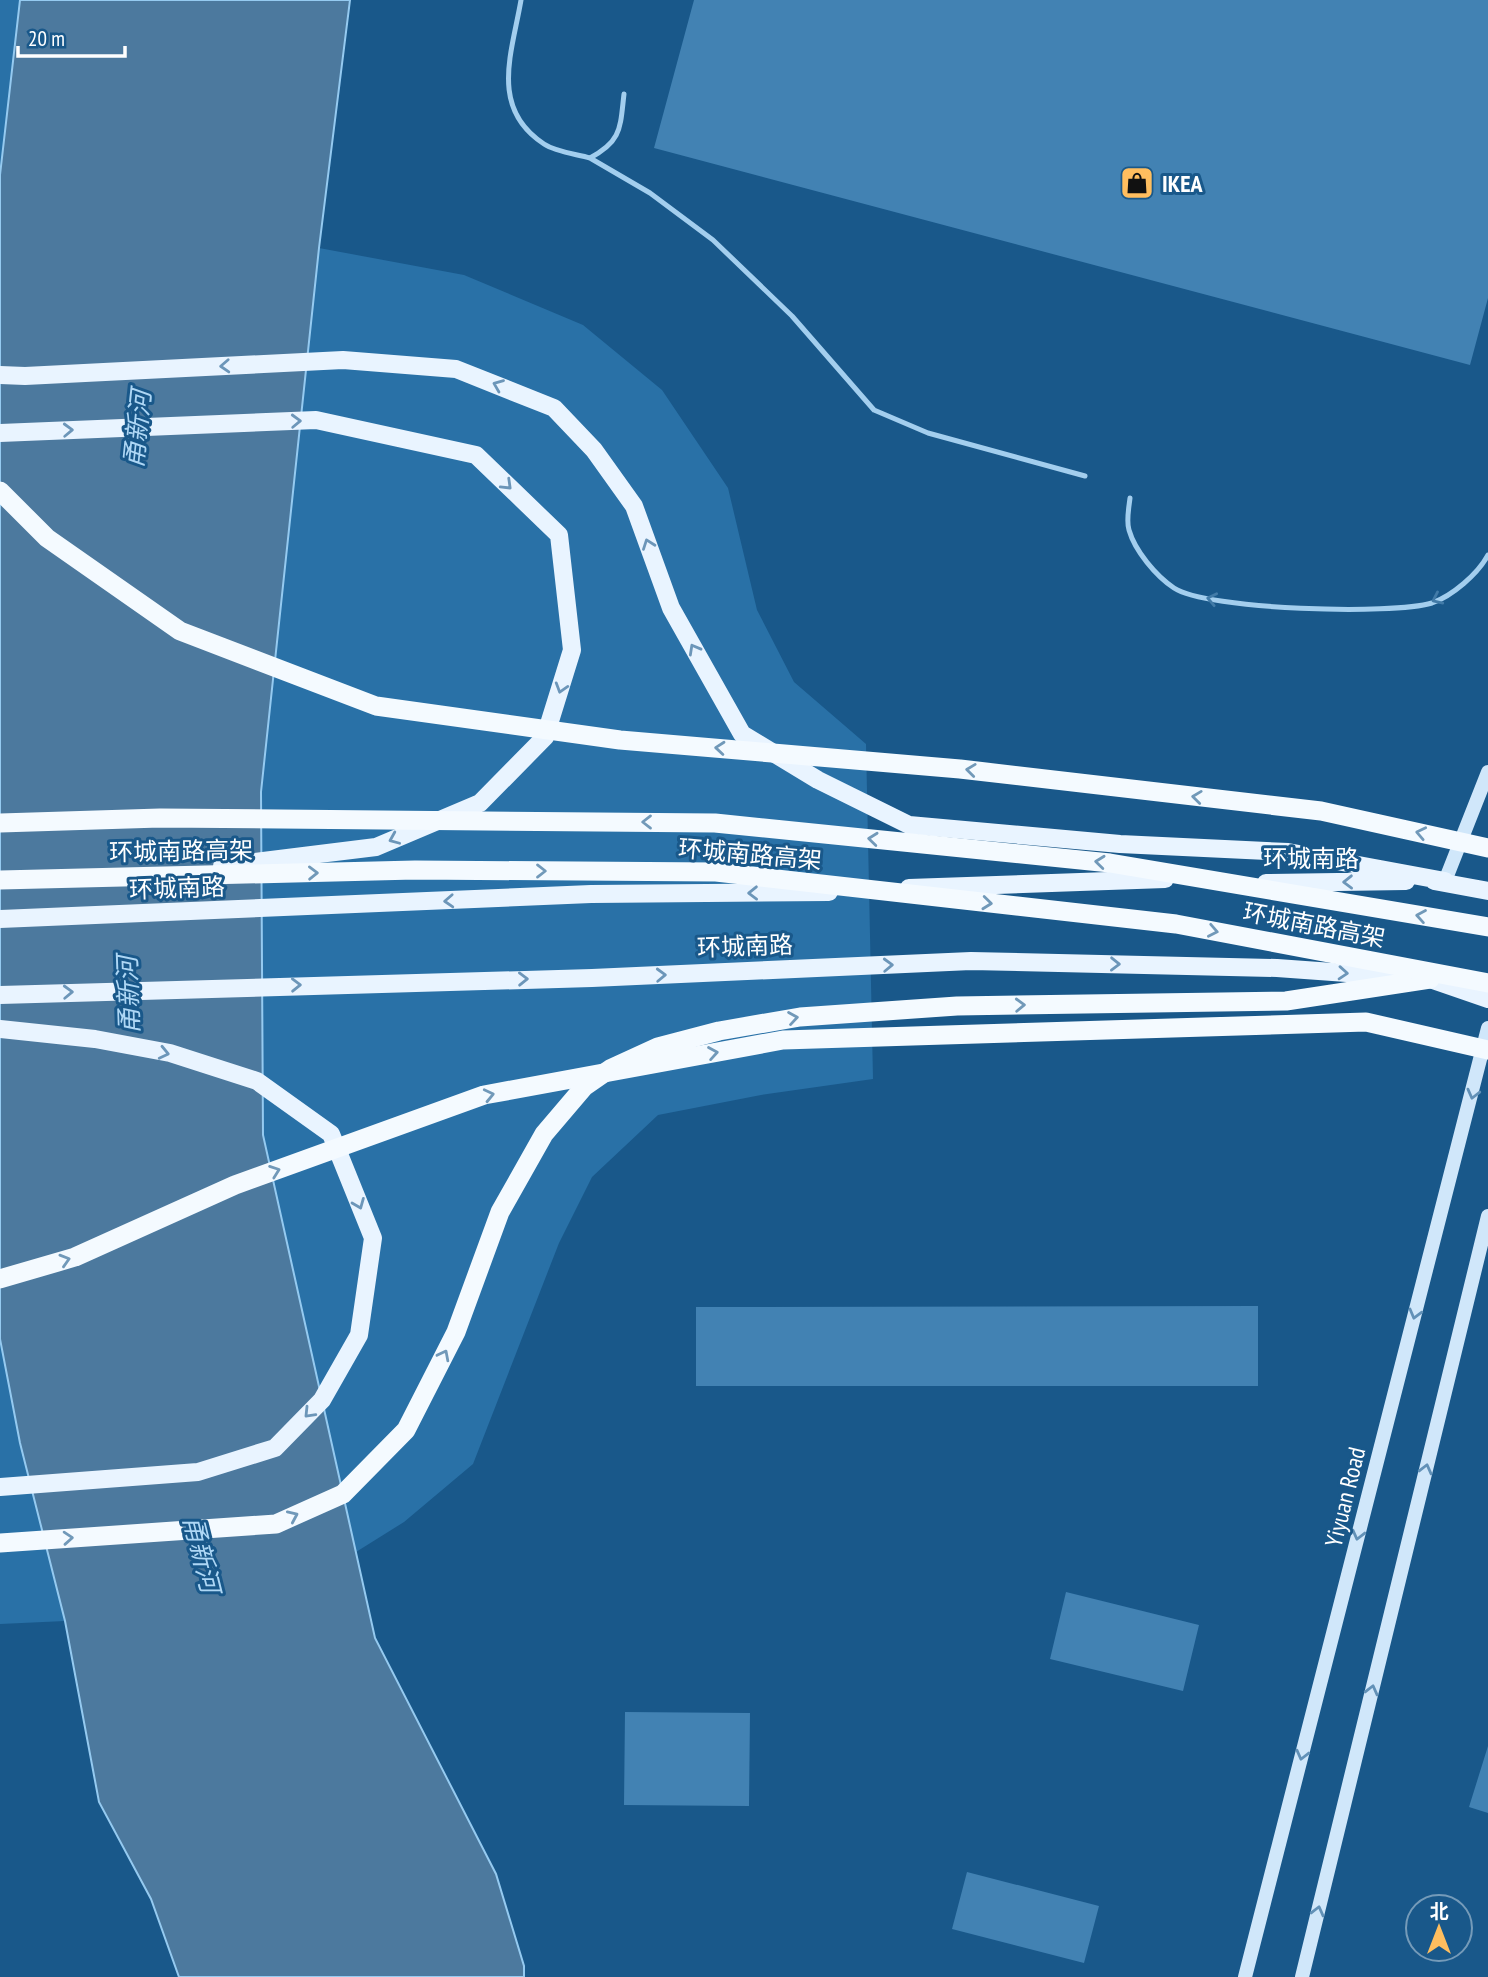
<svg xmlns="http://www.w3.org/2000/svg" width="1488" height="1977" viewBox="0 0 1488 1977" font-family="'PT Sans Narrow','Noto Sans SC',sans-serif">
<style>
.green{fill:#2971a7}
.water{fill:#4c799e;stroke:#95caf0;stroke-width:2}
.building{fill:#4282b3}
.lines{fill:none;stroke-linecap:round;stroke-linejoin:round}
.service{stroke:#a3ceee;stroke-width:5}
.secondary{stroke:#d0e7fa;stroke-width:14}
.primary{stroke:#e9f4ff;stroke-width:18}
.trunk{stroke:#f4faff;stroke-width:19}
.trunk-bridge{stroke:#f4faff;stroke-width:19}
.oneway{stroke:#6c96b9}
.oneway2{stroke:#427ba8}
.oneway3{stroke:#7199b9}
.oneway4{stroke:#6291b7}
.labels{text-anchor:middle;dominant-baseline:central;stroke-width:6;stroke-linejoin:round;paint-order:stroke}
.poi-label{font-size:24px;font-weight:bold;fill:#fff;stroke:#19588a;text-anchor:start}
.street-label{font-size:24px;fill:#fff;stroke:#19588a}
.water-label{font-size:26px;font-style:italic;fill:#aed7f5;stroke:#19588a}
</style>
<rect width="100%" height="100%" fill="#19588a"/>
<path class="green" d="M0,0H20L0,175Z
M319,248L464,275L583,325L662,390L728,488L757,610L794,682L866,744L873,1079L761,1095L658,1115L592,1177L559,1243L473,1464L404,1522L356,1552L263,1135L261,792Z
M0,1339L20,1443L65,1621L0,1624Z"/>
<path class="water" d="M20,0H350L319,248L261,792L263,1135L375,1638L496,1874L524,1966V1977H179L151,1899L99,1802L65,1621L20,1443L0,1339V175Z"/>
<path class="building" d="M694,0H1488V298L1470,365L654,148Z
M1258,1306V1386H696V1307Z
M1066,1592L1199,1625L1183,1691L1050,1659Z
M625,1712L750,1713L749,1806L624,1805Z
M1488,1746V1813L1469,1807Z
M967,1872L1099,1906L1084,1963L952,1929Z"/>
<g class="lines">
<path class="service" d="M521,0C512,53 489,108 544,144C556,152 576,154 590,158C622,141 620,128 624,94
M590,158L650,193L713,240L792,316L874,410L928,433L1085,476
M1130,498C1129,507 1126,521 1129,530C1135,551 1156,576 1174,588C1207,610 1393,615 1432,603C1452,596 1478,574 1488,555"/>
<path class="secondary" d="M1445,881L1488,772
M1245,1977L1488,1028
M1302,1977L1488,1216"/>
<path class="primary" d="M0,375L25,376L343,360L456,369L554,408L594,450L634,506L671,608L742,734L818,780L909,825L1120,844L1288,852L1445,881
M0,433L316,420L476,455L559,535L572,650L545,737L480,803L376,847L222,866
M1434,881L1488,891
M1266,883L1406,881
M909,888L1165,879
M0,919L591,894L829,892
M0,995L592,978L971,961L1277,968L1430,979L1488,999
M0,1029L95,1039L170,1053L257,1081L331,1134L373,1238L359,1335L322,1400L275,1448L198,1472L0,1487"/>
<path class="trunk" d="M0,1543L276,1524L343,1494L406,1430L456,1332L500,1212L544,1134L584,1087L610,1069L658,1047L719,1031L800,1017L957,1006L1286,1001L1430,979"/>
<path class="trunk-bridge" d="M0,491L47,538L180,631L376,706L620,740L960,769L1321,811L1488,848
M0,823L160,818L715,823L1110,863L1488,927
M0,880L415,870L716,872L1176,924L1488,983
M0,1279L75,1257L235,1185L484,1095L783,1040L1366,1022L1488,1050"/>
</g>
<defs><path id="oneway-chevron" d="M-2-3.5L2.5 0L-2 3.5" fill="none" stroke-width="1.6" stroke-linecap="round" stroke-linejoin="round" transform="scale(1.75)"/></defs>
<g class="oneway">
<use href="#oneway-chevron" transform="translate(225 366) rotate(177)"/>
<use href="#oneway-chevron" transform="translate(498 385) rotate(-158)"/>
<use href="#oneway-chevron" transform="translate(296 421) rotate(-2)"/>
<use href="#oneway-chevron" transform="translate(68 430) rotate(-2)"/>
<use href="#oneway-chevron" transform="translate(507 485) rotate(44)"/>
<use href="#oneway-chevron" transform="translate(648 544) rotate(-110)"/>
<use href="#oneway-chevron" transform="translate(694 649) rotate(-119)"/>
<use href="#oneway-chevron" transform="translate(561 688) rotate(107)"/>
<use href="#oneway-chevron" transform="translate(394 839) rotate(157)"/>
<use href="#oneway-chevron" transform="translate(1348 882) rotate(179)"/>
<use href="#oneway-chevron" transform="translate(753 893) rotate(179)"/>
<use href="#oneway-chevron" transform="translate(449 901) rotate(177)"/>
<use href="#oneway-chevron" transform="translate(1115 964) rotate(1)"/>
<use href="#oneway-chevron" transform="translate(888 965) rotate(-2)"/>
<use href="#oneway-chevron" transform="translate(1343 973) rotate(4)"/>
<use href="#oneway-chevron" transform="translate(661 975) rotate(-2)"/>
<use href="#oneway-chevron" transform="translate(523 979) rotate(-1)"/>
<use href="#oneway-chevron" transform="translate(296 985) rotate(-1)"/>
<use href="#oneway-chevron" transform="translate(68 992) rotate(-2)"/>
<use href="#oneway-chevron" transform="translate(164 1053) rotate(13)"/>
<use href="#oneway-chevron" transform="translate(359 1204) rotate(68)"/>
<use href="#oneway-chevron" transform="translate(309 1413) rotate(134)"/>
</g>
<g class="oneway2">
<use href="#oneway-chevron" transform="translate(1212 599) rotate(-168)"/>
<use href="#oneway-chevron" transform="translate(1437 599) rotate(155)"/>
</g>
<g class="oneway3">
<use href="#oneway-chevron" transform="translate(720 748) rotate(-175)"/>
<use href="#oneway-chevron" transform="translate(971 770) rotate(-173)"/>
<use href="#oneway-chevron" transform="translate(1197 797) rotate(-173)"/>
<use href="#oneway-chevron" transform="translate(647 822) rotate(-180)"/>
<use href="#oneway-chevron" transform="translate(1421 833) rotate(-168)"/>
<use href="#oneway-chevron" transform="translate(873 839) rotate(-174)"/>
<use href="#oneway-chevron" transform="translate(1100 862) rotate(-174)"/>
<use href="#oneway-chevron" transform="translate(541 871)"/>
<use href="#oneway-chevron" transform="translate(313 873) rotate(-1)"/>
<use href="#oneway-chevron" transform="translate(987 903) rotate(6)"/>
<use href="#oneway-chevron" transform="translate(1421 916) rotate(-170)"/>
<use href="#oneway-chevron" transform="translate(1213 931) rotate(11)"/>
<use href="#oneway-chevron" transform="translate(1020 1005) rotate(-2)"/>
<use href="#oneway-chevron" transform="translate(793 1018) rotate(-9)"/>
<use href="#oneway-chevron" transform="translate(713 1053) rotate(-10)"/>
<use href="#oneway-chevron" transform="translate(489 1095) rotate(-13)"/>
<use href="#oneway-chevron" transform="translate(275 1171) rotate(-20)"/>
<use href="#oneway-chevron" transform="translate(65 1260) rotate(-17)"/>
<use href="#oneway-chevron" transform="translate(444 1355) rotate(-63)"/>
<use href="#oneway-chevron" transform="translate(293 1516) rotate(-24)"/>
<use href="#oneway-chevron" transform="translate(68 1538) rotate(-4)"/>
</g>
<g class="oneway4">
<use href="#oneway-chevron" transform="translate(1473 1094) rotate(104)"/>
<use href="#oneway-chevron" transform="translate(1415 1314) rotate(105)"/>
<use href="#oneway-chevron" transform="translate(1426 1469) rotate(-76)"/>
<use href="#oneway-chevron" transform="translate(1358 1535) rotate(104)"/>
<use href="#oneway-chevron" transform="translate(1372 1690) rotate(-76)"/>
<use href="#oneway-chevron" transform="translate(1302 1755) rotate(104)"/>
<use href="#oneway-chevron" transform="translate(1318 1911) rotate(-76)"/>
</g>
<defs>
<symbol id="shop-square" viewBox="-11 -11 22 22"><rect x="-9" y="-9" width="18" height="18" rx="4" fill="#ffbe5f" stroke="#19588a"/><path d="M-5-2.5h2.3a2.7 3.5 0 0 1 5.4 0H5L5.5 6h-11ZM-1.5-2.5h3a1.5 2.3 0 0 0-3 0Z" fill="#111"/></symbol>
</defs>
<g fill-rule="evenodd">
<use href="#shop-square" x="1118" y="164" width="38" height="38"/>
</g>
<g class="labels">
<g class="poi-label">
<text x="1162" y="183">IKEA</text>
</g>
<g class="street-label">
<text transform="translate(181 851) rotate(-1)">环城南路高架</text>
<text transform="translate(750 854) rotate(5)">环城南路高架</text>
<text x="1311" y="858">环城南路</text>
<text transform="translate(177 888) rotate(-2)">环城南路</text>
<text transform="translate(1314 925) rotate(11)">环城南路高架</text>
<text transform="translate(745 946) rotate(-2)">环城南路</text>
<text transform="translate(1345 1497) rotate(-76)">Yiyuan Road</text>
</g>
<g class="water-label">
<text transform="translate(137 429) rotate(-84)">甬新河</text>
<text transform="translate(128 995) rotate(-92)">甬新河</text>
<text transform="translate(202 1554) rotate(76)">甬新河</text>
</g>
</g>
<g transform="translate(1439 1928)"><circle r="33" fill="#19588a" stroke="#759bb9" stroke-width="2"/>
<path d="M0-5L12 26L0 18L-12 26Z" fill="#ffbe5f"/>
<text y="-10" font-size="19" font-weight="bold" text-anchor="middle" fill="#ffffff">北</text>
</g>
<path d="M18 46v10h107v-10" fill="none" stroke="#ffffff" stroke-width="3.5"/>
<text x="28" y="46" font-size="21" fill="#ffffff" stroke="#19588a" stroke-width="5" paint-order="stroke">20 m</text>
</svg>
